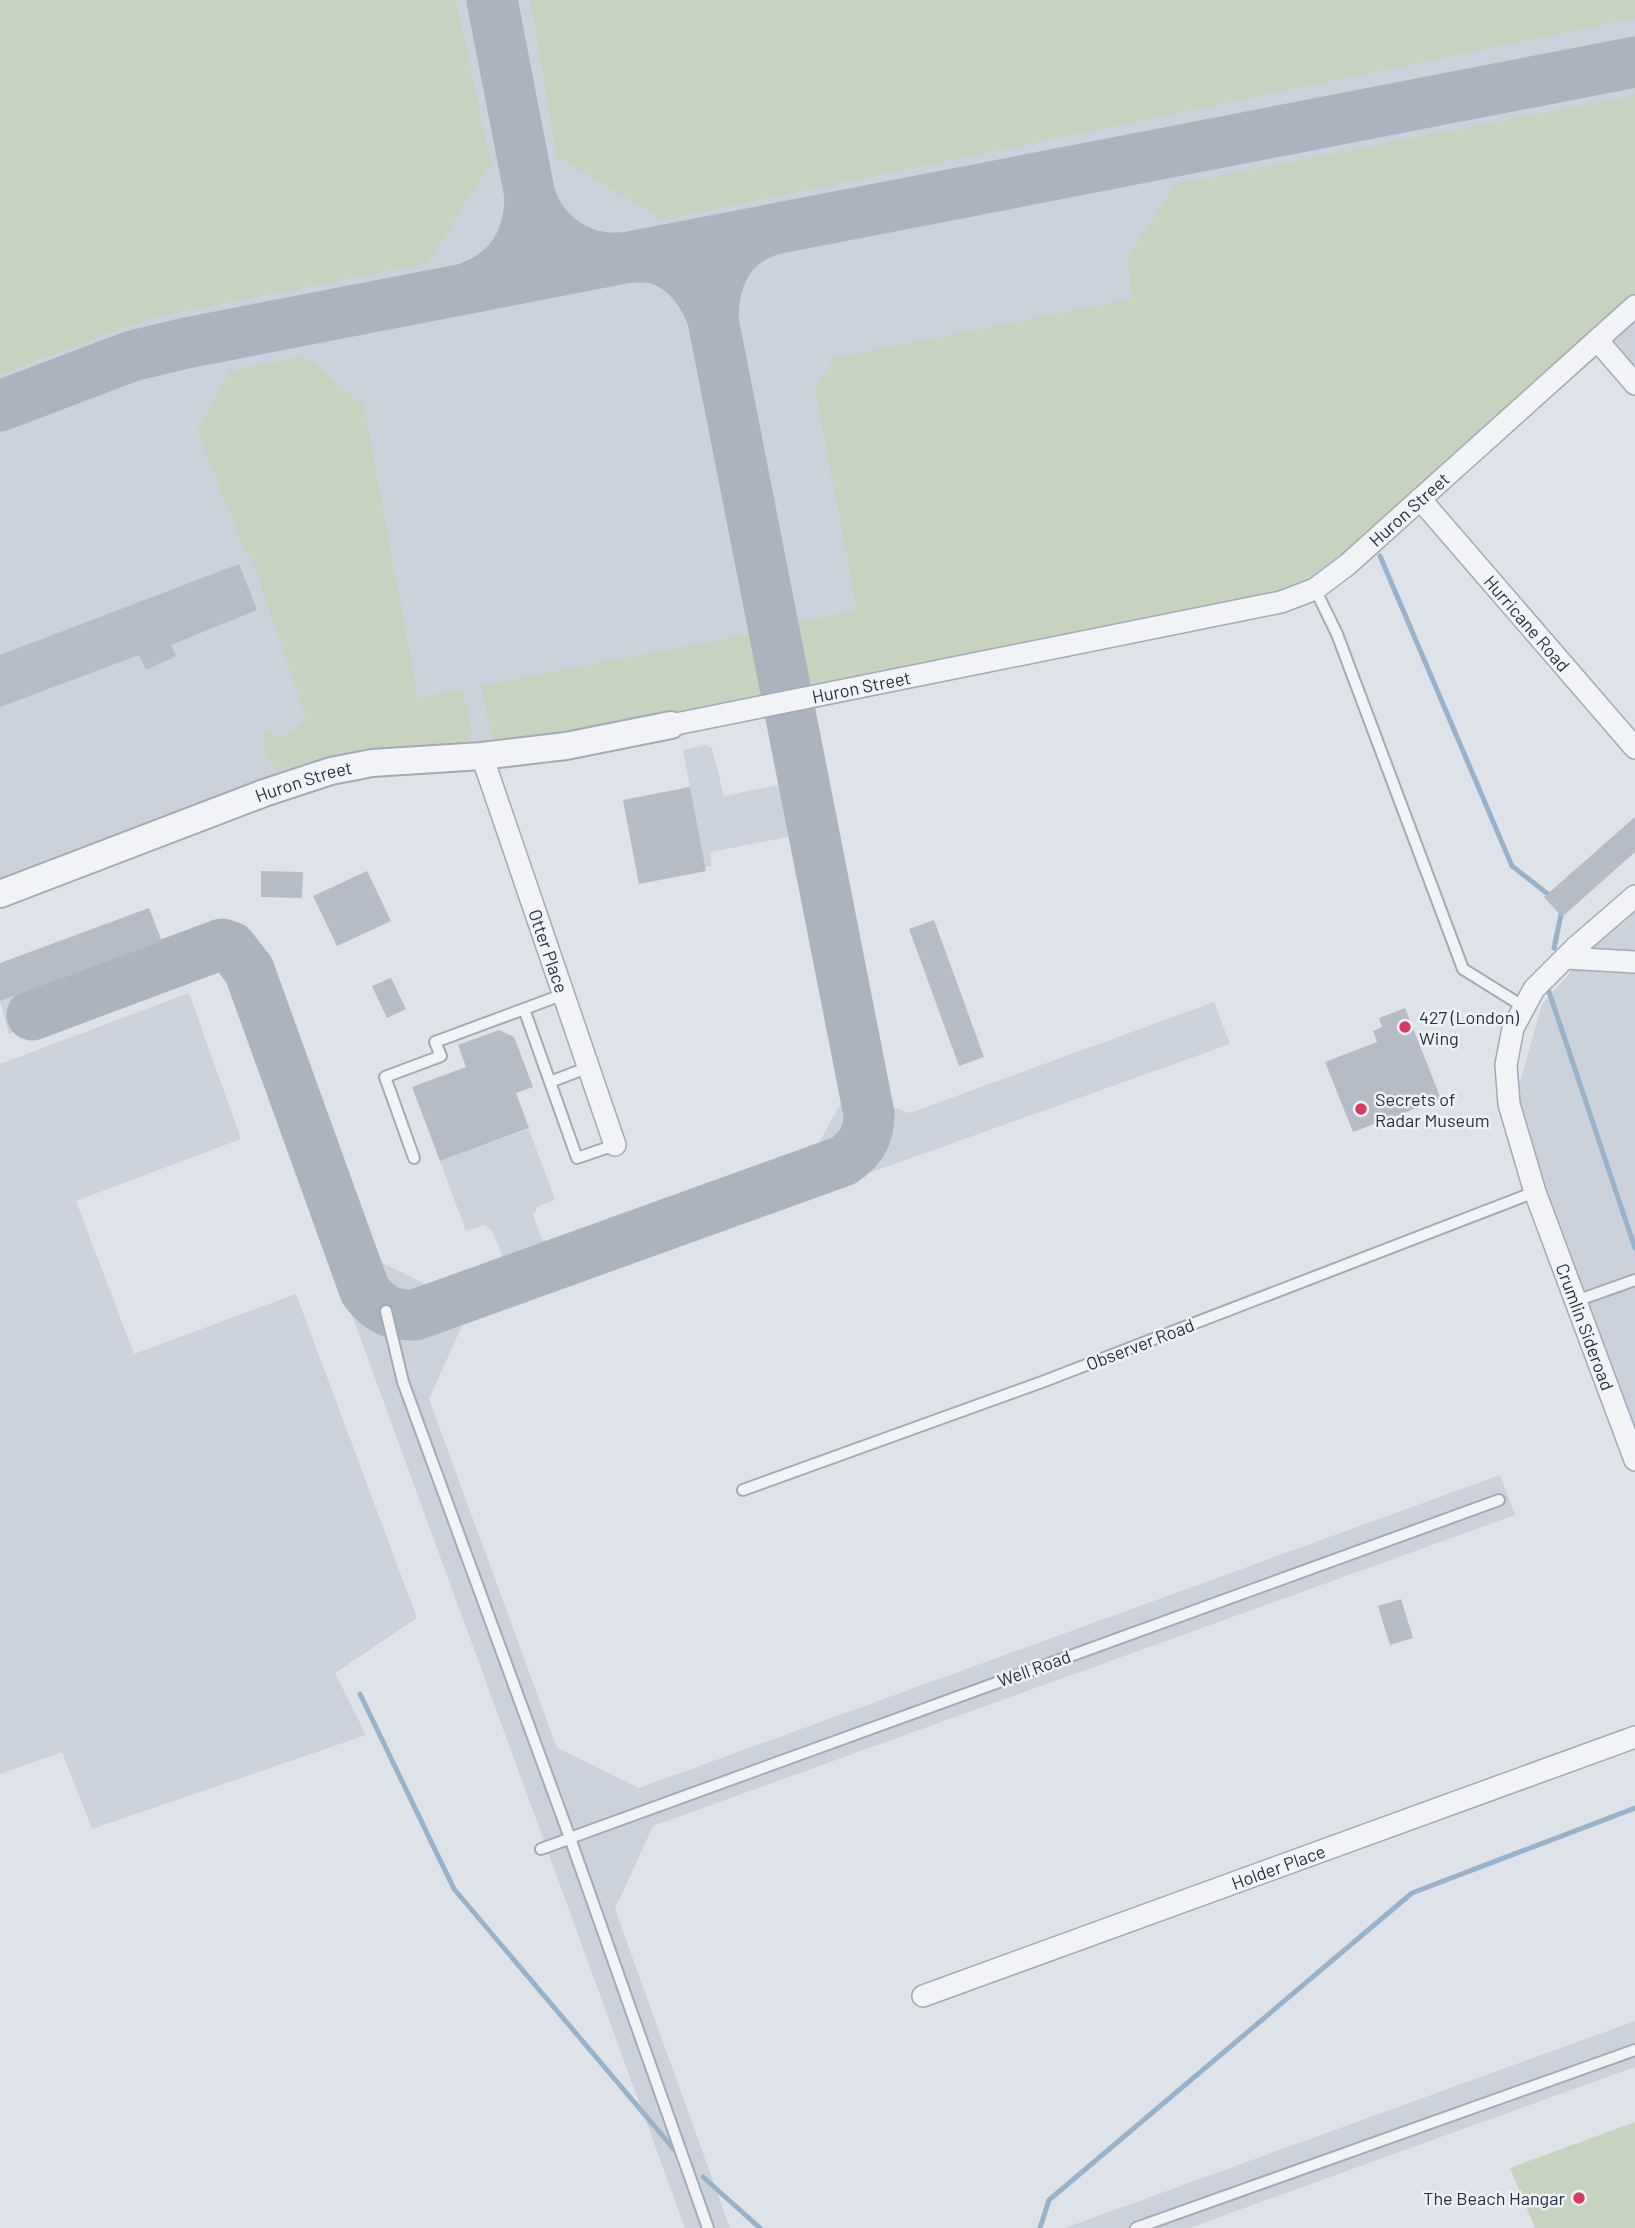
<svg xmlns="http://www.w3.org/2000/svg" width="1635" height="2228" viewBox="0 0 1635 2228" font-family="Barlow,sans-serif">
<style>
.built{fill:#ccd2db}
.green{fill:#c5d3bf}
.lines{fill:none;stroke-linecap:round;stroke-linejoin:round}
.stream{stroke:#97b3cb;stroke-width:5}
.taxiway{stroke:#aab3be;stroke-width:51}
.building{fill:#b5bcc6}
.service-casing{stroke:#a3aab3;stroke-width:14}
.minor-casing{stroke:#a3aab3;stroke-width:24}
.tertiary-casing{stroke:#a3aab3;stroke-width:30}
.service{stroke:#f1f3f7;stroke-width:10}
.minor{stroke:#f1f3f7;stroke-width:21}
.tertiary{stroke:#f1f3f7;stroke-width:26}
.poi-dot{fill:#d53c5d;stroke:#eef2f6;stroke-width:2.5}
.labels{text-anchor:middle;dominant-baseline:central;stroke-width:5;stroke-linejoin:round;paint-order:stroke}
.street-label{font-size:18px;fill:#273240;stroke:#eef2f6}
.poi-label{font-size:18px;fill:#273240;stroke:#eef2f6;text-anchor:start}
</style>
<rect width="100%" height="100%" fill="#dee3e9"/>
<path class="built" d="M0,0H1635V396L1598,356L1333,590L807,689L887,1105L910,1113L1214,1002L1230,1044L466,1317L429,1399L557,1748L639,1788L1500,1475L1515,1515L653,1826L615,1909L730,2228H685L223,961L214,956L9,1034L0,1001L162,941L166,954L232,929L244,953L263,947L378,1261L432,1287L497,1263L502,1254L492,1231L484,1225L466,1231L440,1161L529,1129L555,1200L538,1206L533,1215L542,1239L551,1243L817,1146L844,1098L792,836L711,852V866L705,867L683,750L706,745L712,748L724,796L783,784L765,696L347,775L0,903Z
M1635,910V1447L1544,1199L1517,1093L1542,1004L1603,936Z
M189,993L241,1139L76,1201L134,1354L296,1294L417,1618L335,1673L366,1735L92,1829L62,1752L0,1774V1064Z
M1635,2021V2067L1189,2228H1065Z"/>
<path class="green" d="M0,0H456L491,163L428,263L151,318L0,375Z
M530,0H1635V18L663,220L557,156Z
M1635,95V295L1348,549L1303,582L1275,594L815,684L805,680L797,638L799,622L857,610L815,389L834,358L1132,299L1128,258L1176,184Z
M300,357L311,360L364,406L418,698L463,689L472,734L460,749L285,775C270,766 256,746 268,730L279,737L295,731L306,718L253,561L243,547L197,430L230,371Z
M749,634L755,640L765,697L499,745L492,737L481,686Z
M1635,2122V2228H1535L1510,2168Z"/>
<g class="lines">
<path class="stream" d="M1380,556L1512,866L1553,898
M1554,948L1562,910
M1547,986L1635,1248
M360,1694L454,1889L678,2154
M703,2177L760,2228
M1040,2228L1049,2200L1412,1893L1635,1808"/>
<path class="taxiway" d="M492,0L530,196
M472,286C512,271 530,237 530,196C542,232 575,259 615,258C629,258 643,255 657,259C685,266 705,294 713,320C713,279 727,246 767,231
M0,406L132,356L186,343L1635,62
M32,1015L222,944L231,947L249,970L365,1291C379,1309 392,1316 415,1315L843,1161C861,1149 869,1136 869,1114L713,320"/>
</g>
<path class="building" d="M239,564L257,610L171,645L176,656L146,670L139,655L0,707V655Z
M690,787L706,871L639,884L623,800Z
M1635,817V852L1562,917L1544,897Z
M261,871L303,872L302,898L261,897Z
M367,871L391,921L337,946L313,896Z
M149,908L162,941L0,1001V963Z
M934,920L984,1057L959,1066L909,929Z
M391,978L406,1009L387,1018L372,986Z
M1405,1008L1441,1099L1353,1132L1325,1062L1377,1042L1373,1031L1382,1027L1379,1018Z
M499,1030L514,1037L533,1087L516,1093L529,1128L440,1161L412,1087L466,1067L458,1045Z
M1401,1599L1413,1638L1390,1645L1378,1606Z"/>
<g class="lines">
<defs>
<path id="service" d="M1315,589L1337,634L1463,969L1524,1007
M524,1009L564,994
M550,1082L589,1067
M414,1158L385,1077L441,1056L435,1042L524,1009L577,1158L615,1145
M1576,1301L1635,1280
M386,1311L403,1382L570,1838L708,2228
M743,1490L1042,1382L1535,1192
M570,1838L1499,1500
M541,1849L574,1837
M1136,2228L1635,2050"/>
<g id="minor">
<path d="M1597,340L1635,384"/>
<path id="s1" d="M1420,499L1635,748"/>
<path id="s2" d="M671,725L1281,602L1315,589L1347,565L1635,306"/>
<path id="s3" d="M482,756L615,1145"/>
<path id="s4" d="M1635,896L1576,947L1534,989L1513,1028L1506,1065L1509,1104L1535,1192L1635,1460"/>
<path d="M1565,958L1635,962"/>
<path id="s5" d="M923,1996L1635,1737"/>
</g>
<g id="tertiary">
<path id="s6" d="M0,894L264,793L331,771L372,763L482,756L566,746L671,725"/>
</g>
</defs>
<use href="#service" class="service-casing"/>
<use href="#minor" class="minor-casing"/>
<use href="#tertiary" class="tertiary-casing"/>
<use href="#service" class="service"/>
<use href="#minor" class="minor"/>
<use href="#tertiary" class="tertiary"/>
</g>
<g class="poi-dot">
<circle cx="1405" cy="1027" r="7"/>
<circle cx="1361" cy="1109" r="7"/>
<circle cx="1579" cy="2198" r="7"/>
</g>
<g class="labels">
<g class="street-label">
<text stroke="none"><textPath href="#s2" startOffset="782">Huron Street</textPath></text>
<text stroke="none"><textPath href="#s1" startOffset="164">Hurricane Road</textPath></text>
<text stroke="none"><textPath href="#s2" startOffset="194">Huron Street</textPath></text>
<text stroke="none"><textPath href="#s6" startOffset="324">Huron Street</textPath></text>
<text stroke="none"><textPath href="#s3" startOffset="206">Otter Place</textPath></text>
<text stroke="none"><textPath href="#s4" startOffset="494">Crumlin Sideroad</textPath></text>
<text transform="translate(1140 1344) rotate(-21)">Observer Road</text>
<text transform="translate(1034 1668) rotate(-20)">Well Road</text>
<text stroke="none"><textPath href="#s5" startOffset="378">Holder Place</textPath></text>
</g>
<g class="poi-label">
<text x="1419" y="1017">427 (London)<tspan x="1419" dy="21">Wing</tspan></text>
<text x="1375" y="1099">Secrets of<tspan x="1375" dy="21">Radar Museum</tspan></text>
<text x="1565" y="2198" text-anchor="end">The Beach Hangar</text>
</g>
</g>
</svg>
